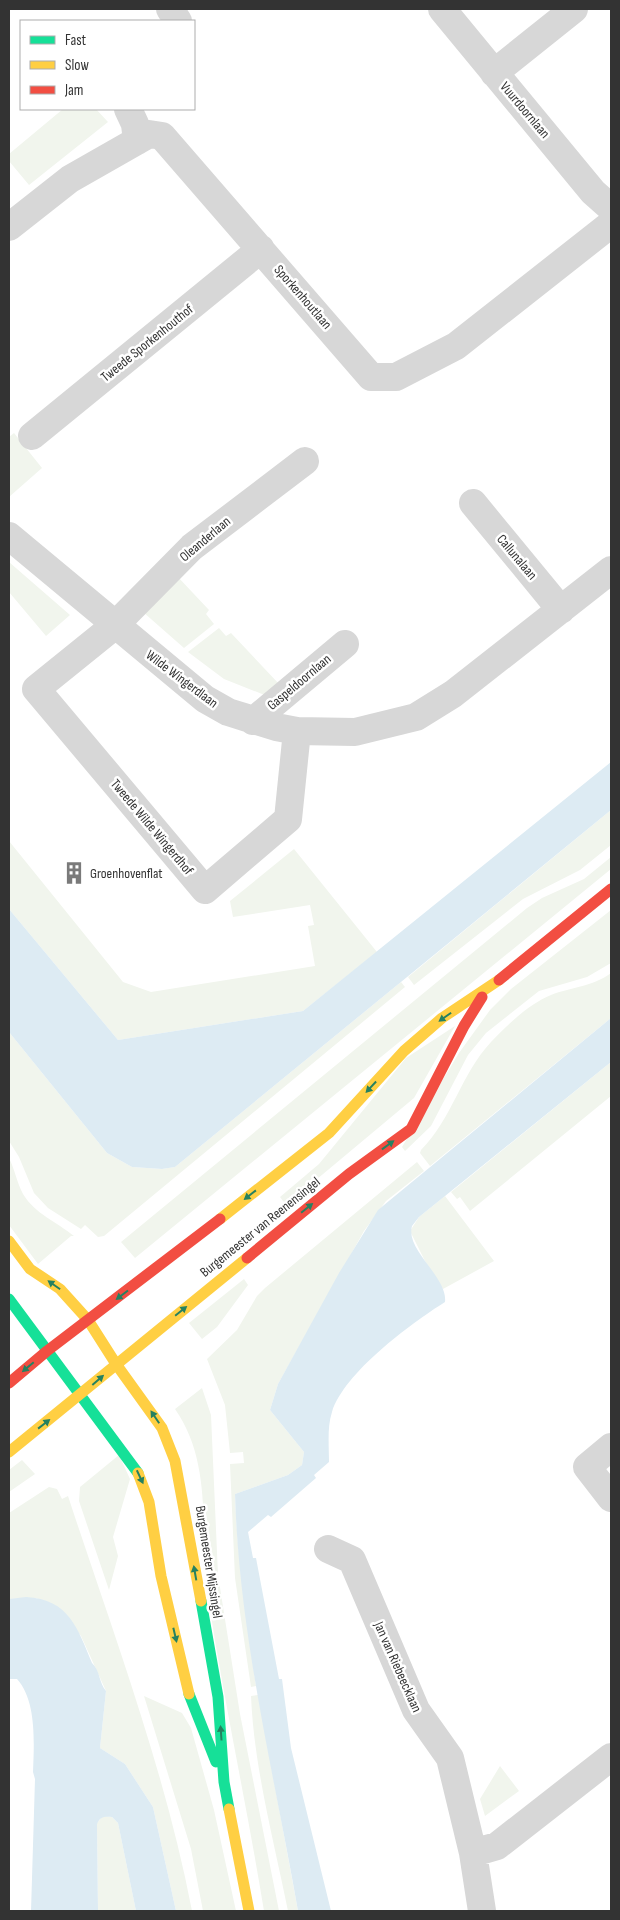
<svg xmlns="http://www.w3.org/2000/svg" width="620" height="1920" viewBox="0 0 620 1920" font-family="'Sofia Sans Condensed',sans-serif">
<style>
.green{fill:#f1f5ed}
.water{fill:#ddebf3}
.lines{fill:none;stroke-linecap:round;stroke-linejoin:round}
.street{stroke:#d7d7d7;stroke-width:28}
.fast{stroke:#16e098;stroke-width:11}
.slow{stroke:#ffcf43;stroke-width:11}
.jam{stroke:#f24e42;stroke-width:11}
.oneway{fill:#268160}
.labels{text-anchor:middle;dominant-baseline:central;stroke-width:5;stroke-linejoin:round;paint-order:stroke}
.street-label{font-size:14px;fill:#333;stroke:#fff}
.poi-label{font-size:14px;fill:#333;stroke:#fff;text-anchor:start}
</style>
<rect width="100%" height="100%" fill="#fff"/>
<path class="green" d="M63,109H96L108,122L29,185L9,161V154Z
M14,433L42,468L9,497V437Z
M9,562L70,615L46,636L9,592Z
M177,576L209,610L206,614L214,624L184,648L143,612Z
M219,628L226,636L231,633L280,685L267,696L224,679L188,652Z
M611,810V845L580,870L523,899L414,985L408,977Z
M9,841L123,982L151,992L315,966L308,926L314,925L310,905L233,917L230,901L294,849L377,952L303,1011L118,1040L9,909Z
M611,857V869L135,1258L121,1242L527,908L542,898L584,879Z
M611,910V963L587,977L539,991L486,1033L468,1055L431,1126L405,1151L402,1147L459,1053L490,1010L511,989Z
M611,973V1018L430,1166L420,1153L421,1150C452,1119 461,1074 491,1042C507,1025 529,1004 551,995C571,987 592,987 611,973Z
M401,982L405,987L104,1236L98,1237L85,1225L81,1229L48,1208L34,1193L19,1157L9,1141V1032L107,1153L132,1167L162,1169L175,1167Z
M455,1026L414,1098L286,1205L280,1197L319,1164L406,1058Z
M611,1062V1096L470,1211L460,1197L457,1199L451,1192Z
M9,1158C15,1170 17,1183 23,1194C35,1214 57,1222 74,1236H71L38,1264L9,1225Z
M417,1162L424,1171L386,1201L364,1231L278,1384L270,1410L304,1452L302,1465L288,1475L235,1494C237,1558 247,1622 256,1686L251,1687L235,1578L230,1464L244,1463L243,1452L230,1453L225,1405L207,1359L237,1330L257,1296L265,1288Z
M445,1196L494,1261L443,1289L426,1263L410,1231L419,1217Z
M244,1279L248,1285L217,1327L202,1339L189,1323Z
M202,1388L211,1415L218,1575L240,1714L279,1911H264C247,1806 224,1702 208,1597C199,1533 214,1465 175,1409Z
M119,1455L130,1479L113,1537L118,1556L109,1590L79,1501L80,1487Z
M22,1460L35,1474L9,1492V1470Z
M49,1487L57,1489L62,1499L68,1496C113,1633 165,1770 192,1911H176L153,1807L125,1764L100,1748L106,1691L81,1636L56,1606L36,1598L9,1599V1513Z
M258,1695L298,1911H288C274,1841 254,1768 251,1696Z
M144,1696L182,1713L191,1728L214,1810L236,1911H203L191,1849Z
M500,1766L519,1791L485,1816L480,1799Z
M106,1816L112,1817L118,1823L136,1911H98L97,1823L102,1817Z"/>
<path class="water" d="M611,762V810L175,1167L162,1169L132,1167L107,1153L9,1032V909L118,1040L303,1011Z
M611,1018V1062L419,1217L412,1226C405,1250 448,1277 445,1302C410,1324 344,1373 332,1412C327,1427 329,1446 329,1462L314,1475L316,1478L271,1517L268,1515L248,1532L253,1558H256L279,1679H282L291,1748L331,1911H298C274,1773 239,1635 235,1494L288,1475L302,1465L304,1452L270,1410L278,1384L339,1273L378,1210Z
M26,1597C69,1599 78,1629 92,1663C100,1670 99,1683 106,1691L100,1748L125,1764L153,1807L176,1911H136L118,1823L112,1817C104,1816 100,1817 97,1824L98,1911H31L35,1779L33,1772C34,1744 37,1701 17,1679H9V1599Z"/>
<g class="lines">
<path class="street" d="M170,9L178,21
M442,9L593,192L611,208
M494,73L574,9
M128,109L135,124L137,141
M9,227L70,179L149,134L162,136L371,377H396L456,346L611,224
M32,436L261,249
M473,503L561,610
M9,536L205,699L228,712L276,727L297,731L355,732L416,717L453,694L611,570
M253,721L345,644
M297,731L288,819L205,890L36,689L114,626L192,547L305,461
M611,1447L587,1467L611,1498
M328,1549L352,1560L416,1710L450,1758L473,1853
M482,1911L473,1853L497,1846L611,1757"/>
<path class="fast" d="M9,1299L138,1473
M201,1601L218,1697L224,1782L229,1809
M189,1694L216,1762"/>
<path class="slow" d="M220,1219L329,1133L404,1051L442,1018L499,980
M9,1241L30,1269L60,1289L88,1320L116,1364L162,1428L175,1461L201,1601
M9,1452L247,1258
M138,1473L149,1502L161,1576L189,1694
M229,1809L249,1911"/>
<path class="jam" d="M499,980L611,889
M247,1258L349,1174L411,1129L464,1026L482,997
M9,1383L47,1351L220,1219"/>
</g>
<defs><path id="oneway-solid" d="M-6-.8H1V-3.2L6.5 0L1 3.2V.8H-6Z" transform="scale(1.25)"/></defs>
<g class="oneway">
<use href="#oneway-solid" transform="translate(445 1017) rotate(145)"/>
<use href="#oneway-solid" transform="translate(371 1087) rotate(133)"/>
<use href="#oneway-solid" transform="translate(388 1145) rotate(-36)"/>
<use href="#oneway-solid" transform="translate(250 1195) rotate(142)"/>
<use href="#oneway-solid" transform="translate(307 1208) rotate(-39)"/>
<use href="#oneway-solid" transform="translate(54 1285) rotate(-145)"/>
<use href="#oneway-solid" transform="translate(122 1295) rotate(143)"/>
<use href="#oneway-solid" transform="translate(181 1311) rotate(-39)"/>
<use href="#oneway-solid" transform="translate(28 1367) rotate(140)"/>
<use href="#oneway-solid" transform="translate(98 1380) rotate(-41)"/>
<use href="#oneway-solid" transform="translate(155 1417) rotate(-124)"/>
<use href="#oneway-solid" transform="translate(44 1424) rotate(-38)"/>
<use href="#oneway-solid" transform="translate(140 1477) rotate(65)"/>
<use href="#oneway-solid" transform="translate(195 1573) rotate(-100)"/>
<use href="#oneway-solid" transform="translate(175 1635) rotate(77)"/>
<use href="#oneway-solid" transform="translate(221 1733) rotate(-94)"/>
</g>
<defs>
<symbol id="building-bare" viewBox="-9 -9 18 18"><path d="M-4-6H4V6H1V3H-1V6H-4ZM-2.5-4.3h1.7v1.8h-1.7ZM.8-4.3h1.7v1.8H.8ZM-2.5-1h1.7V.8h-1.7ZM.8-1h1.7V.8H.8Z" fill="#7a7a7a" stroke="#fff" stroke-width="2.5" paint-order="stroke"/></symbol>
</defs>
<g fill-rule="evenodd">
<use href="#building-bare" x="58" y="857" width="32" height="32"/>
</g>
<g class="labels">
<g class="street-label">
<text transform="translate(525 110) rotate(50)">Vuurdoornlaan</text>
<text transform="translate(303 297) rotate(49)">Sporkenhoutlaan</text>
<text transform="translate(147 343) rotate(-39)">Tweede Sporkenhouthof</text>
<text transform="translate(205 539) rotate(-40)">Oleanderlaan</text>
<text transform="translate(517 557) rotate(50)">Callunalaan</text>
<text transform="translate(182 679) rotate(37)">Wilde Wingerdlaan</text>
<text transform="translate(299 682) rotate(-40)">Gaspeldoornlaan</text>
<text transform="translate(152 827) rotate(50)">Tweede Wilde Wingerdhof</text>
<text transform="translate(260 1227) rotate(-39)">Burgemeester van Reenensingel</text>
<text transform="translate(209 1562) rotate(81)">Burgemeester Mijssingel</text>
<text transform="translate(398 1667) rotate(66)">Jan van Riebeecklaan</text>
</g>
<g class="poi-label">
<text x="90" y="873">Groenhovenflat</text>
</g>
</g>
<rect width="620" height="1920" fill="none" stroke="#333333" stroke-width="20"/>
<rect x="20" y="20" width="175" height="90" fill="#ffffff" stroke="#adadad"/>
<rect x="30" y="36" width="25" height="8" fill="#16e098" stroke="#adadad"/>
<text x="65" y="45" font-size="15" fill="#333333">Fast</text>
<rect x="30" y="61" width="25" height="8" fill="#ffcf43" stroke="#adadad"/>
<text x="65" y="70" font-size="15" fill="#333333">Slow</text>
<rect x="30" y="86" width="25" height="8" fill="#f24e42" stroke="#adadad"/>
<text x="65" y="95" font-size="15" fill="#333333">Jam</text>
</svg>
